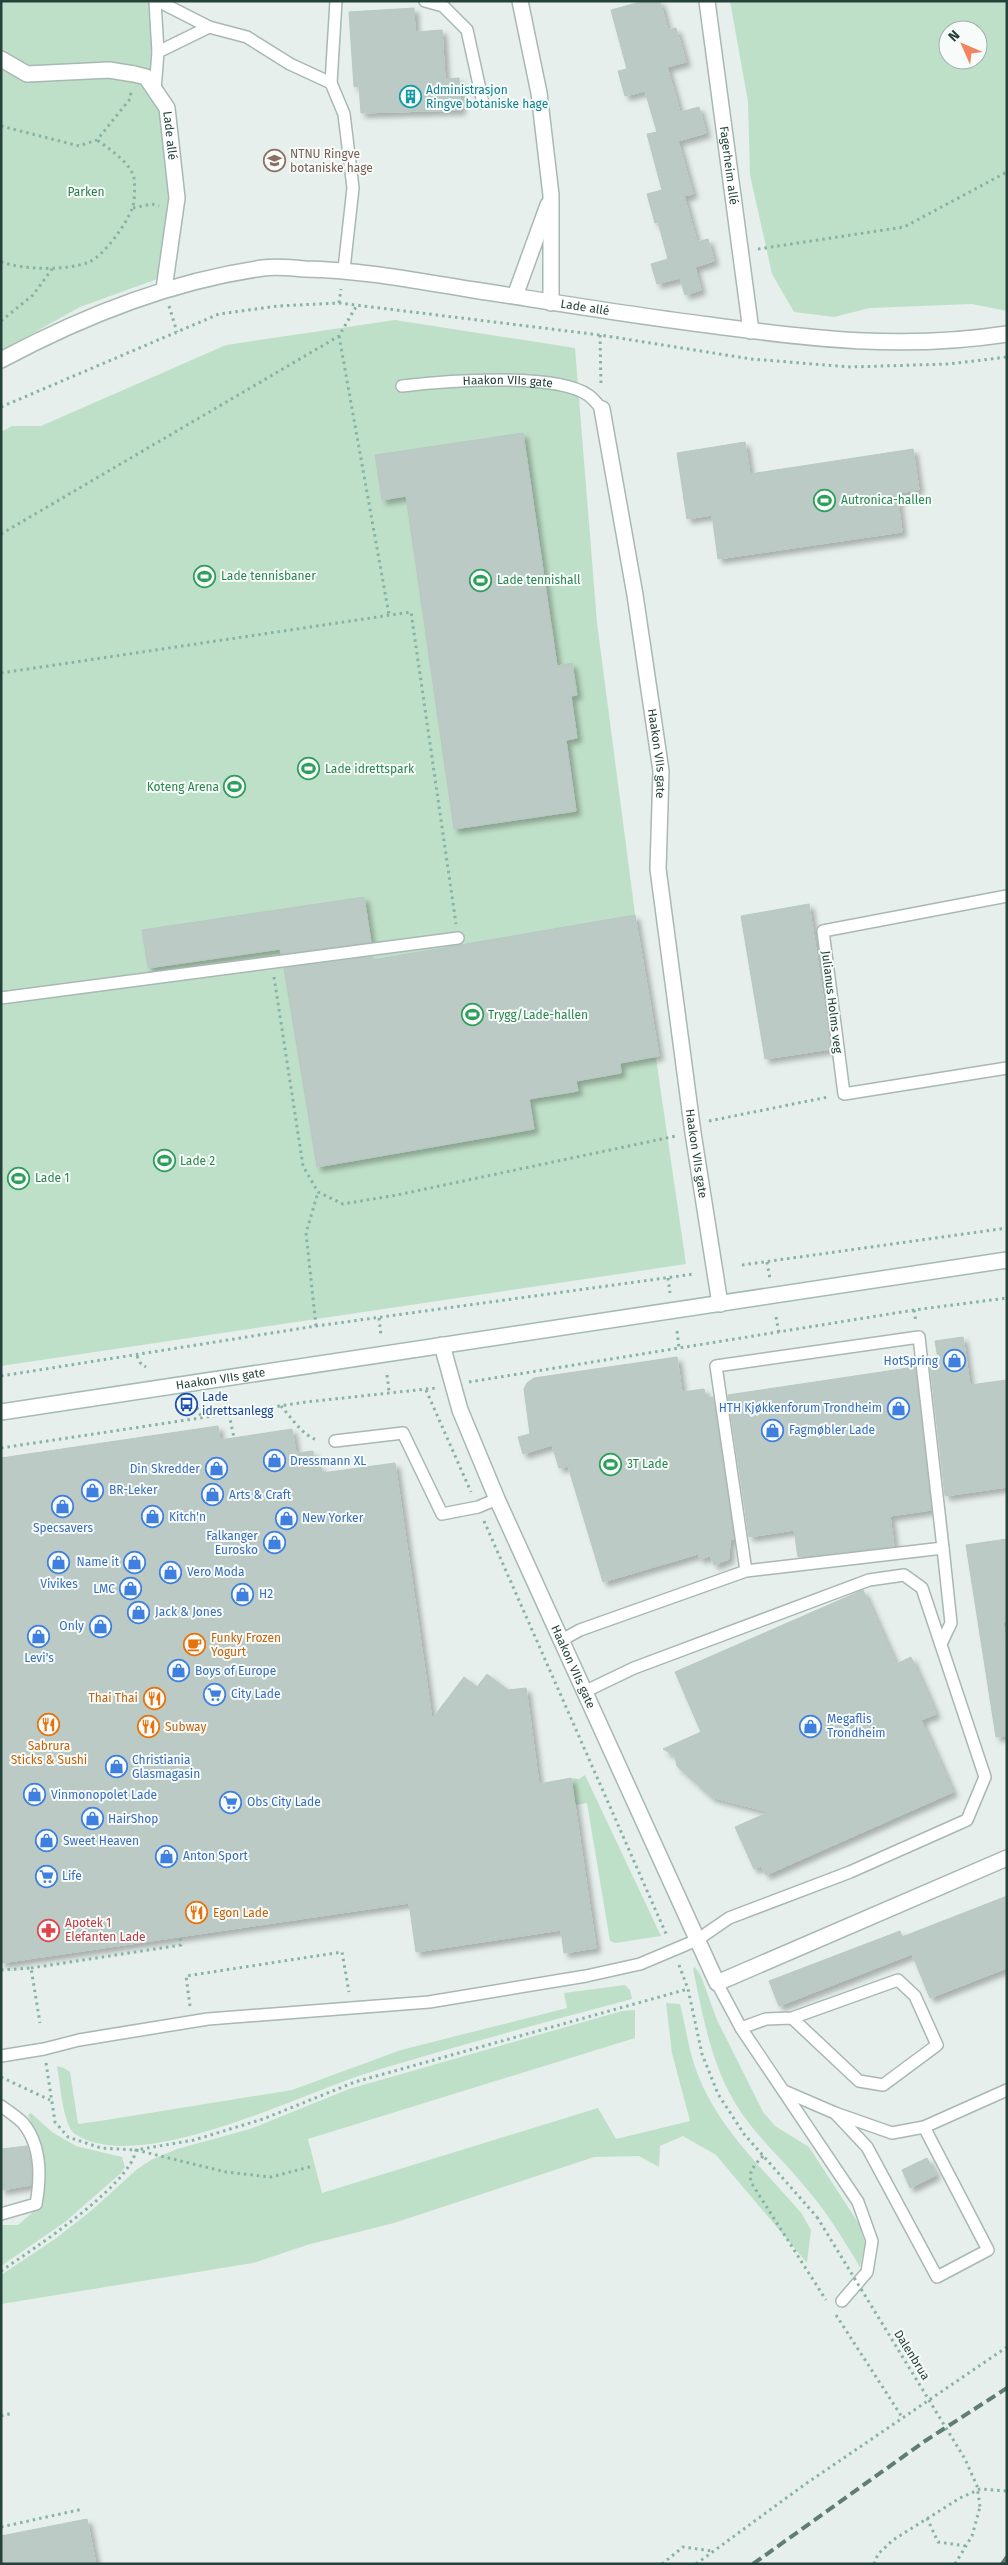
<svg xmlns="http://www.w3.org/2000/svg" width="1008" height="2565" viewBox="0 0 1008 2565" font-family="'Fira Sans',sans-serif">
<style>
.green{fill:#bfe0c8;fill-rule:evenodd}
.building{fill:#bbcac4;stroke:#b8c9c2;filter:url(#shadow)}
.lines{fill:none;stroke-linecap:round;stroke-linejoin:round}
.service-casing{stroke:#a8b8b2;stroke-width:14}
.minor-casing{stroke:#a8b8b2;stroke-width:18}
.tertiary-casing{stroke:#a8b8b2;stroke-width:18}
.secondary-casing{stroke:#a4bbb3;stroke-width:18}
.path{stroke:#86b3a5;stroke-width:3;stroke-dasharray:2.5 4;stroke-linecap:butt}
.service{stroke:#fff;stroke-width:11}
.minor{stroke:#fff;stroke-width:15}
.tertiary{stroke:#fff;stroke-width:15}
.secondary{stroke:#fff;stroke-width:15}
.rail{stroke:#5f7d75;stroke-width:4;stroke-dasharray:10 5;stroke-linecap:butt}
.path-bridge{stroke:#86b3a5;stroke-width:3;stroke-dasharray:2.5 4;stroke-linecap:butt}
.labels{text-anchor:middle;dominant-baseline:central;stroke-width:4;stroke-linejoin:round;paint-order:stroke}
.culture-label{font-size:12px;fill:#0d838f;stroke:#f7fbf9;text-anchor:start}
.street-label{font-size:12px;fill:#24423a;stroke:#f7fbf9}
.education-label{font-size:12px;fill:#785e54;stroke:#f7fbf9;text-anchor:start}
.park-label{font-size:12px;fill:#2d7a4b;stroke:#f7fbf9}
.leisure-label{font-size:12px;fill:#27864d;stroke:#f7fbf9;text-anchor:start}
.shop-label{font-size:12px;fill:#366cbe;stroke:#f7fbf9;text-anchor:start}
.transit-label{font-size:12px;fill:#164399;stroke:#f7fbf9;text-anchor:start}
.food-label{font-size:12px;fill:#c56008;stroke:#f7fbf9;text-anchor:start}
.health-label{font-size:12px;fill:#be3a42;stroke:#f7fbf9;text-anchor:start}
</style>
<defs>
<filter id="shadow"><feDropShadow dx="4.5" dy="4.5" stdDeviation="2.5" flood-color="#0004"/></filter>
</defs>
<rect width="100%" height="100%" fill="#e6efeb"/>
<path class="green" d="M1,1H155V90L146,77L27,74L1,59Z
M730,1H1007V311L972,304L870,308L834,317L794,312L772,274L750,175L748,102ZM948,30H978V60H948Z
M1,68L24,81L110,76L142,85L161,110L172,196L160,278L80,307L1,351Z
M395,320L575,348L597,623L635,914L686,1264L1,1366V432L12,426H41L226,345Z
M585,1775L661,1936L615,1943L610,1941L587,1803L575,1805L571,1778L579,1779Z
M695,1967L701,1976L717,2020L763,2112L775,2126L809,2147L859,2224L865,2244L860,2267C843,2239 827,2212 806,2188C784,2160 756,2137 737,2106C711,2065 703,2016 693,1969Z
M625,1985L630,1990L632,1999C546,2022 460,2045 374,2071C306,2091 140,2177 75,2134C63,2126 60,2082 57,2066L64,2068L70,2072L78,2124L100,2121L292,2090L401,2050L567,2008L564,1993Z
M666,2003L680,2004C685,2024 688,2045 694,2064C714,2125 761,2166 802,2214L811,2230L807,2263L716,2155L683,2136L660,2146L659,2167L639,2156L594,2157L394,2223L307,2245L253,2263L1,2304V2275L55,2239L92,2210L136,2170L151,2160L177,2149L250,2129L349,2089L622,2011L635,2010V2038L308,2139L322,2193L598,2108L616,2139L690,2121L672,2053Z
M31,2113L52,2132L76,2146L122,2157L125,2167L121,2173L65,2222L1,2266V2225H18L40,2206L45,2190L38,2139L28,2115Z"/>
<path class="building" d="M644,1H660L668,30L676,28L686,62L667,67L680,112L699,107L706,133L678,141L693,194L684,196L697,242L708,239L714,261L695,267L701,290L685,295L680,278L657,284L651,264L668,259L658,222L655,223L647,194L662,190L647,134L657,132L645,91L625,96L618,71L627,69L611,10Z
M414,8L415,32L442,30L445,79L459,78L461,110L361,113L359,86L354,87L349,12Z
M523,433L557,666L572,663L577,695L571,696L577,738L566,740L576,811L454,829L406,496L382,500L375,455Z
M745,442L750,474L913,449L919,490L897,493L902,532L718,559L712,515L687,519L677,453Z
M364,897L371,942L281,954L280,949L148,968L142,930Z
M809,904L831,1049L765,1059L741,916Z
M635,915L659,1056L620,1063L621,1073L576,1081L578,1091L529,1099L534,1129L317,1167L284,968L373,957V960Z
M963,1337L970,1385L1007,1380V1487L945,1496L930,1365L939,1364L935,1341Z
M677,1357L682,1392L704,1389L706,1398L713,1397L734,1539L730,1540L729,1559L714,1565L710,1556L700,1559L698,1554L603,1582L568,1466L559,1468L552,1445L523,1454L518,1437L530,1434L524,1389L527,1383L534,1378Z
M915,1367L931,1510L890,1516L894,1546L888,1547L798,1557L794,1530L749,1537L728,1395Z
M218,1426L220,1440L292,1429L296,1453L313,1451L316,1467L321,1466L322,1473L395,1463L432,1719L464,1677L477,1687L487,1674L508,1690L526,1688L539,1784L571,1778L596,1948L564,1953L561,1930L416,1952L409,1903L1,1963V1458Z
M1007,1539V1621L1003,1622L1007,1650V1736L996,1737L966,1545Z
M863,1590L896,1664L911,1657L936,1714L921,1720L953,1792L766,1875L761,1866L754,1869L735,1827L769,1812L711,1797L677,1766L675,1756L663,1749L701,1732L675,1672Z
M1007,1896V1968L930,1998L912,1954L779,2006L769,1981L900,1931L902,1937Z
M27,2146L31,2162V2185L1,2190V2149Z
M927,2158L936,2175L910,2188L902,2170Z
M87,2519L96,2564H1V2536Z"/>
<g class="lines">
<defs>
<g id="service">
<path d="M155,1L158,52"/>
<path d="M158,1L209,27"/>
<path d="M425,1L443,6L467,30L483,103"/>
<path d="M331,83L336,1"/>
<path d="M155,90L158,52L209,27L247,37L290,64L331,83L344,114L353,188L344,269"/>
<path id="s1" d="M402,386C444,381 554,372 588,395C593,398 598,405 602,409"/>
<path d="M1007,896L823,931L844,1094L1007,1068"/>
<path d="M1,998L458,938"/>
<path d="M335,1441L403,1433L442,1514L478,1507L497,1499"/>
<path d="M560,1641L580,1630L746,1571L943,1548L919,1337L716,1366L746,1571"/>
<path d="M941,1644L951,1623L943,1548"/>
<path d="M717,1983L741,2028L766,2019L792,2018L859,2081L883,2085L937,2045L915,1996L898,1980L792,2018"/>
<path d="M741,2028L858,2202L872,2241L867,2272L842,2301"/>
<path d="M1,2056L44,2049L79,2040L208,2019L429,2002L586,1976L640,1964L697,1940L729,1918L850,1872L967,1820L985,1777L922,1588L904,1575L869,1580L634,1668L584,1692"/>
<path d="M784,2091L835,2113L892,2133L924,2127L1007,2090"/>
<path d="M1,2106C8,2111 17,2117 23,2123C41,2145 41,2177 36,2204L1,2214"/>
<path d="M835,2113L867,2147L937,2277L988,2250L924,2127"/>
</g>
<g id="minor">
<path id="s2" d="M707,1L751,331"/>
<path id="s3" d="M1,59L27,74L109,70L134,74L146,77L167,108L177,198L164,289"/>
<path id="s4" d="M602,409L635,595L661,771L658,869L693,1133L720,1304"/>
<path id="s5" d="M442,1345L460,1410L497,1499L717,1983L1007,1858"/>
</g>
<g id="tertiary">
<path d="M520,1L539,93L551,195V303"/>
<path d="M515,296L548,205"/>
<path id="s6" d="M1,360C83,316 171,281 263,268C277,266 291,268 305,269C362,270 417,281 474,290C552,302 630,315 709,325C812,339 903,350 1007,334"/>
</g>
<g id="secondary">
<path id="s7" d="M1,1412L1007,1260"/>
</g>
</defs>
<use href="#service" class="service-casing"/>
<use href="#minor" class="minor-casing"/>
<use href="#tertiary" class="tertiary-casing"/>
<use href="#secondary" class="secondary-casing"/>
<path class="path" d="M1,126L79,146L97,140L130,99L131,92
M133,208L152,204L159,206
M758,249L904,227L1007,172
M1,262C25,270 66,271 89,262C103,257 127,223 132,209C135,202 135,185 134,178C131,163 108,148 97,140
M339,303L341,289
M169,306L177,332
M1,321L33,295L52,269
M600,335L601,386
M339,336L389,615
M1,407L219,314L278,306L339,303L600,335L751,359L850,367L948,364L1007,357
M1,534L339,336L357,305
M1,673L411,612L456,924
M274,977L303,1166L318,1192L343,1204L397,1195L676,1136
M709,1121L828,1097
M767,1262L770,1279
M742,1265L1007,1228
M668,1278L670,1293
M914,1310L916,1322
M776,1317L779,1333
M379,1318L381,1336
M316,1326L306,1233L318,1192
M677,1331L679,1348
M137,1356L141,1364L146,1367
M387,1375L389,1391
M1,1376L316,1326L694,1274
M469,1382L914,1310L1007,1298
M426,1390L471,1492
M281,1406C290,1416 305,1439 319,1440
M190,1409L197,1408L202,1418
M229,1414L234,1438
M1,1448L306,1402L436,1388
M484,1521L667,1936
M679,1965L688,1989L702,2054L718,2094L744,2134L817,2217
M31,1968L181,1945L180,1936
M1,1970L31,1968L40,2023
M190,2006L186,1976L342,1952L349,1992
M46,2063L55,2122L68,2137L101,2148L136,2150L226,2172L271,2177L313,2166
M1,2077L50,2100
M763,2156C755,2165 747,2171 752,2184L826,2300
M1,2271C33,2249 130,2186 136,2150L194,2140L263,2119L355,2082L688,1989
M836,2315L902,2417
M1,2416L13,2413
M927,2518L938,2542L966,2546
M1,2527L83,2509
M662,2564L683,2547L712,2551
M696,2564L804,2485L1007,2347
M874,2564L878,2554L893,2540L960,2498L980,2489L1007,2491
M955,2564L972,2536L980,2507"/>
<use href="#service" class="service"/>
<use href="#minor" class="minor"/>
<use href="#tertiary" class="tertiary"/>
<use href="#secondary" class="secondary"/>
<path class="rail" d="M753,2564L925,2441L1007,2388
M1002,2564L1007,2557"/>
<path class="path-bridge" d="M817,2217L965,2459L977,2486L980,2507"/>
</g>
<defs>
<symbol id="building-ring" viewBox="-11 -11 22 22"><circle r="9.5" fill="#f7fbf9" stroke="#0f9aa8" stroke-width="1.5"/><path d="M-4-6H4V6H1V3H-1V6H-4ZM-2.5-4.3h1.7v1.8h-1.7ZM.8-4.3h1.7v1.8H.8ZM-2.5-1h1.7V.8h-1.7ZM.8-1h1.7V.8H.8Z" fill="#0f9aa8"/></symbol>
<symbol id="university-ring" viewBox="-11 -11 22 22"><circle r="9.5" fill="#f7fbf9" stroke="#8d6e63" stroke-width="1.5"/><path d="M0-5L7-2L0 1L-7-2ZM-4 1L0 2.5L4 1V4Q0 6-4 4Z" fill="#8d6e63"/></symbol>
<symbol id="stadium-ring" viewBox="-11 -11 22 22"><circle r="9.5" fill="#f7fbf9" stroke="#2e9e5b" stroke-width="1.5"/><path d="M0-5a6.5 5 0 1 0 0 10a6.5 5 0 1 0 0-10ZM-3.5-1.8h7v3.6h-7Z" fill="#2e9e5b"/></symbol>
<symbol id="shop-ring" viewBox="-11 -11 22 22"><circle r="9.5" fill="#f7fbf9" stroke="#3f7fe0" stroke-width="1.5"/><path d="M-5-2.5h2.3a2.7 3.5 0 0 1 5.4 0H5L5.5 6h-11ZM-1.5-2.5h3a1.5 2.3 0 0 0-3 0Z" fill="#3f7fe0"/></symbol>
<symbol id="bus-ring" viewBox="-11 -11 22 22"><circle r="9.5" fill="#f7fbf9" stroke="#1a4fb4" stroke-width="1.5"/><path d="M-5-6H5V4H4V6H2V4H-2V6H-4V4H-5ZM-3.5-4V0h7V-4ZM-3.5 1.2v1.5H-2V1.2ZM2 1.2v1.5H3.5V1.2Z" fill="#1a4fb4"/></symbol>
<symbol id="cafe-ring" viewBox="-11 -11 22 22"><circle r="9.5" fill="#f7fbf9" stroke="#e8710a" stroke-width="1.5"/><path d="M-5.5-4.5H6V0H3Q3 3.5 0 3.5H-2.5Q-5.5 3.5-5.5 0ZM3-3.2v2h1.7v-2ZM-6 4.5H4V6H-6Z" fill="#e8710a"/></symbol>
<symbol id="supermarket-ring" viewBox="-11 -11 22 22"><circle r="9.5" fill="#f7fbf9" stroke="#3f7fe0" stroke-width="1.5"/><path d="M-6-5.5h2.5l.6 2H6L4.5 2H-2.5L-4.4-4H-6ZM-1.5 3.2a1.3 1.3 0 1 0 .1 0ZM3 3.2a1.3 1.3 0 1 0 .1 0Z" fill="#3f7fe0"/></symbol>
<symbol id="restaurant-ring" viewBox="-11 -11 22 22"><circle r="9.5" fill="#f7fbf9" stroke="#e8710a" stroke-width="1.5"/><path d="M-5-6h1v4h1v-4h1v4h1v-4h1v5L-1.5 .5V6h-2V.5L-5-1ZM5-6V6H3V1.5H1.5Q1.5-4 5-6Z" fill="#e8710a"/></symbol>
<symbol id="pharmacy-ring" viewBox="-11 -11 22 22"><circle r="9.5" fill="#f7fbf9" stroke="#e0444e" stroke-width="1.5"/><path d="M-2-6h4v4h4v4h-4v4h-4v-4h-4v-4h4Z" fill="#e0444e"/></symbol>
</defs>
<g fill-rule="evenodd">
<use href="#building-ring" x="398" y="84" width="25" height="25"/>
<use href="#university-ring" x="262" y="148" width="25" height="25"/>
<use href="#stadium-ring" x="812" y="488" width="25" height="25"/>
<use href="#stadium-ring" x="192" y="564" width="25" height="25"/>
<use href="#stadium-ring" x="468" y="568" width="25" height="25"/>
<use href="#stadium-ring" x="296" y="756" width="25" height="25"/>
<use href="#stadium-ring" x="222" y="774" width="25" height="25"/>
<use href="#stadium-ring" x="460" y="1002" width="25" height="25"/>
<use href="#stadium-ring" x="152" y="1148" width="25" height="25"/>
<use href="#stadium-ring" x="6" y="1166" width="25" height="25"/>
<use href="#shop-ring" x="942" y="1348" width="25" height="25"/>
<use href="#bus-ring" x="174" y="1392" width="25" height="25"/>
<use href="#shop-ring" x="886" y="1396" width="25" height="25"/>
<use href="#shop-ring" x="760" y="1418" width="25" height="25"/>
<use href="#shop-ring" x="262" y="1448" width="25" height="25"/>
<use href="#stadium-ring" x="598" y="1452" width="25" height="25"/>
<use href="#shop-ring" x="204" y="1456" width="25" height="25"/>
<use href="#shop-ring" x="80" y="1478" width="25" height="25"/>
<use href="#shop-ring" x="200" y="1482" width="25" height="25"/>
<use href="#shop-ring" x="50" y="1494" width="25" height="25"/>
<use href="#shop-ring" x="140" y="1504" width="25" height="25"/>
<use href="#shop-ring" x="274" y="1506" width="25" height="25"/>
<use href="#shop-ring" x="262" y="1530" width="25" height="25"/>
<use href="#shop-ring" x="122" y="1550" width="25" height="25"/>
<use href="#shop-ring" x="46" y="1550" width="25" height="25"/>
<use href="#shop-ring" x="158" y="1560" width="25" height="25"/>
<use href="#shop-ring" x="118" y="1576" width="25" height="25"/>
<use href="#shop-ring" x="230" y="1582" width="25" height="25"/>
<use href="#shop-ring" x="126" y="1600" width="25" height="25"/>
<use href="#shop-ring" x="88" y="1614" width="25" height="25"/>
<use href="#shop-ring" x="26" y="1624" width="25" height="25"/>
<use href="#cafe-ring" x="182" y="1632" width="25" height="25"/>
<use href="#shop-ring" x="166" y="1658" width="25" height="25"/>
<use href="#supermarket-ring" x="202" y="1682" width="25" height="25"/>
<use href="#restaurant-ring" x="142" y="1686" width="25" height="25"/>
<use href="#restaurant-ring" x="36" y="1712" width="25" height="25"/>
<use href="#shop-ring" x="798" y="1714" width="25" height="25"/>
<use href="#restaurant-ring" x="136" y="1714" width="25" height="25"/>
<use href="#shop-ring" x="104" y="1754" width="25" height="25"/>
<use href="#shop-ring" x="22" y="1782" width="25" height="25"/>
<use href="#supermarket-ring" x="218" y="1790" width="25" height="25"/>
<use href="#shop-ring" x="80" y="1806" width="25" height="25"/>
<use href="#shop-ring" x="34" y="1828" width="25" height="25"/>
<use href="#shop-ring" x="154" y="1844" width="25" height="25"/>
<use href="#supermarket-ring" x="34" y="1864" width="25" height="25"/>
<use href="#restaurant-ring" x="184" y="1900" width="25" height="25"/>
<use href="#pharmacy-ring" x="36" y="1918" width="25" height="25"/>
</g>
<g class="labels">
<g class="culture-label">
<text x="426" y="90">Administrasjon<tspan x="426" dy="14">Ringve botaniske hage</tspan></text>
</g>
<g class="street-label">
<text stroke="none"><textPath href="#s3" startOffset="215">Lade allé</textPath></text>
<text stroke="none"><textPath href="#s2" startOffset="166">Fagerheim allé</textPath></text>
<text stroke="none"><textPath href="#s6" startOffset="604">Lade allé</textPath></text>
<text stroke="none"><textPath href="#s1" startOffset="106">Haakon VIIs gate</textPath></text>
<text stroke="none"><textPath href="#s4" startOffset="349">Haakon VIIs gate</textPath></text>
<text transform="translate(832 1002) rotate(83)">Julianus Holms veg</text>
<text stroke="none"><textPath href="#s4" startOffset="752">Haakon VIIs gate</textPath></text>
<text stroke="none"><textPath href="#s7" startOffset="222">Haakon VIIs gate</textPath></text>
<text stroke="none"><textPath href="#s5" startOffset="348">Haakon VIIs gate</textPath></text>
<text transform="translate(912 2355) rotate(58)">Dalenbrua</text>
</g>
<g class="education-label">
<text x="290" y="154">NTNU Ringve<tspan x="290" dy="14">botaniske hage</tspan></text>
</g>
<g class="park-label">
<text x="86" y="192">Parken</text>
</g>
<g class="leisure-label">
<text x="841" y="500">Autronica-hallen</text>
<text x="221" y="576">Lade tennisbaner</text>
<text x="497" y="580">Lade tennishall</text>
<text x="325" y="769">Lade idrettspark</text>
<text x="219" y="787" text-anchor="end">Koteng Arena</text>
<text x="488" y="1015">Trygg/Lade-hallen</text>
<text x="180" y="1161">Lade 2</text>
<text x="35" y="1178">Lade 1</text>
<text x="627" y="1464">3T Lade</text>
</g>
<g class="shop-label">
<text x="938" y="1361" text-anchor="end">HotSpring</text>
<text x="882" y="1408" text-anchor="end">HTH Kjøkkenforum Trondheim</text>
<text x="789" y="1430">Fagmøbler Lade</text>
<text x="290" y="1461">Dressmann XL</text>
<text x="200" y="1469" text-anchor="end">Din Skredder</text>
<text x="109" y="1490">BR-Leker</text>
<text x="229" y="1495">Arts &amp; Craft</text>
<text x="169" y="1517">Kitch'n</text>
<text x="302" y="1518">New Yorker</text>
<text x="63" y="1528" text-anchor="middle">Specsavers</text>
<text x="258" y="1536" text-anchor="end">Falkanger<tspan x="258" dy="14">Eurosko</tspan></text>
<text x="119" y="1562" text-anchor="end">Name it</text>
<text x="187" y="1572">Vero Moda</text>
<text x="59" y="1584" text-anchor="middle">Vivikes</text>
<text x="115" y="1589" text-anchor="end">LMC</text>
<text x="259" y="1594">H2</text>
<text x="155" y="1612">Jack &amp; Jones</text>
<text x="84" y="1626" text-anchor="end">Only</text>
<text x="39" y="1658" text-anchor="middle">Levi's</text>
<text x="195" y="1671">Boys of Europe</text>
<text x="231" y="1694">City Lade</text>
<text x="827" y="1719">Megaflis<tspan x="827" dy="14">Trondheim</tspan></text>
<text x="132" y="1760">Christiania<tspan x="132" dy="14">Glasmagasin</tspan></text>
<text x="51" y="1795">Vinmonopolet Lade</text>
<text x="247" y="1802">Obs City Lade</text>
<text x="108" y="1819">HairShop</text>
<text x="63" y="1841">Sweet Heaven</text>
<text x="183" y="1856">Anton Sport</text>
<text x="62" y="1876">Life</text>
</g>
<g class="transit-label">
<text x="202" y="1397">Lade<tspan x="202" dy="14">idrettsanlegg</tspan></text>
</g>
<g class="food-label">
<text x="211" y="1638">Funky Frozen<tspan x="211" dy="14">Yogurt</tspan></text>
<text x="138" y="1698" text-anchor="end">Thai Thai</text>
<text x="165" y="1727">Subway</text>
<text x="49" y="1746" text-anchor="middle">Sabrura<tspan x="49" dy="14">Sticks &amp; Sushi</tspan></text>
<text x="213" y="1913">Egon Lade</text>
</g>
<g class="health-label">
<text x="65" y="1923">Apotek 1<tspan x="65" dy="14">Elefanten Lade</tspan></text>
</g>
</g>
<rect width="1008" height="2565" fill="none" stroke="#24423a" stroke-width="5"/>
<g transform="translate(963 45) rotate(315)"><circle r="24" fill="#f7fbf9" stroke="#a3b1ad"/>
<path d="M0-4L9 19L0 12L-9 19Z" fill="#f4845f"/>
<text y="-8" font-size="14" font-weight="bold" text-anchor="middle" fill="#24423a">N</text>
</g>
</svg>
